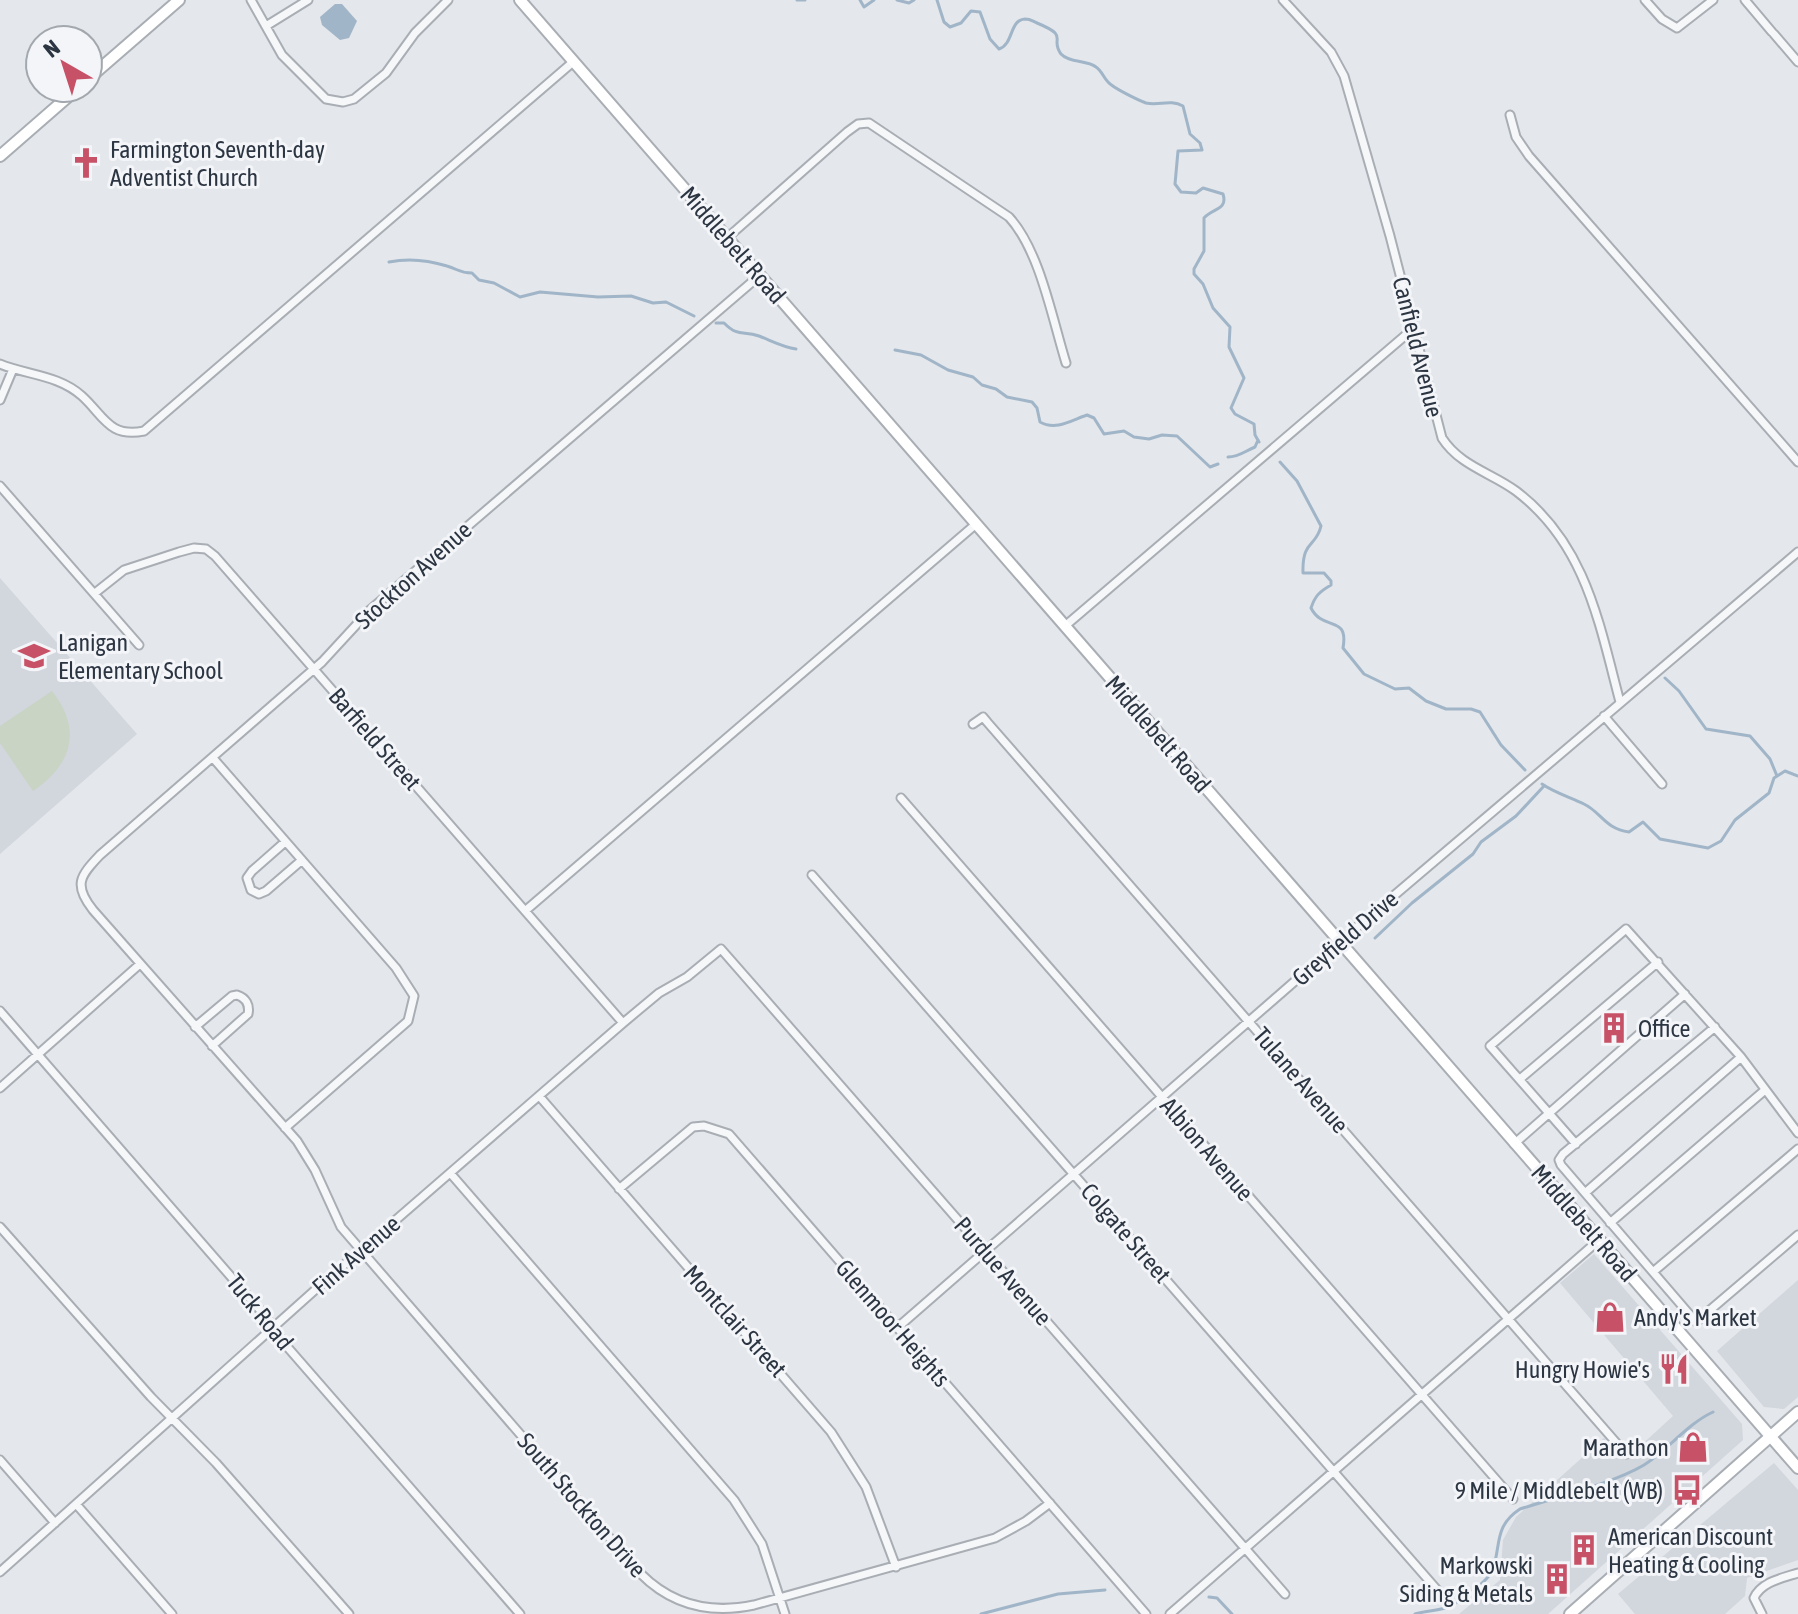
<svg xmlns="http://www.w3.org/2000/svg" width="1798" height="1614" viewBox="0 0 1798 1614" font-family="'Asap Condensed',sans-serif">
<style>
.built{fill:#d2d6dd}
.green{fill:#c9d4c5}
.water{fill:#a1b5c8}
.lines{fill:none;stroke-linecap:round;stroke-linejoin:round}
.stream{stroke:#a1b5c8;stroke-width:3}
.street-casing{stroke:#a9aeb5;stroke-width:11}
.secondary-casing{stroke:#a9aeb5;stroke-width:14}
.street{stroke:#f6f7f9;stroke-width:7}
.secondary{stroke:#fff;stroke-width:10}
.labels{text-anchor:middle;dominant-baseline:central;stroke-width:6;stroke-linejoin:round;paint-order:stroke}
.poi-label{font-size:24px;fill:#2c3542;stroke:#f3f5f8;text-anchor:start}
.street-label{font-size:24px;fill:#2c3542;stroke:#f3f5f8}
</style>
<rect width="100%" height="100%" fill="#e4e7eb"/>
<path class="built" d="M0,578L137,734L0,854Z
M1594,1254L1742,1424L1743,1440L1548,1614H1459L1500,1580L1503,1540L1516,1517L1604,1438L1625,1460L1673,1416L1560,1283Z
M1798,1280V1397L1784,1409L1764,1407L1717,1351Z
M1774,1463L1798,1490V1560L1747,1578L1745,1596L1725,1614H1635L1618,1594Z"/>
<path class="green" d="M52,691C82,729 73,764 33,791L0,743V726Z"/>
<path class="water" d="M335,4H342L357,21L349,38L340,40L322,25L320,17Z"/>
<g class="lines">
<path class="stream" d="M797,0H805
M860,0L864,7L874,0
M897,0L909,3L914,0
M937,0L944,22L950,27L961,23L971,11L980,12L990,39L999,49C1014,44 1009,20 1025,19C1031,19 1032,21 1037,23C1071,37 1049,38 1061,54C1069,63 1087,60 1096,67C1102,71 1103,77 1108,82C1113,88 1138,100 1146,103C1159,106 1170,99 1183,106L1190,134L1200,143L1202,150L1178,151L1175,184L1181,192L1196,193L1203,188L1223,194C1228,210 1213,208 1204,218V251L1194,269V274L1203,284L1213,308L1230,327L1229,347L1244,378L1231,408L1235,414L1254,424L1255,435L1259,442
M389,262C408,258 428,260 447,266C458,269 459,273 472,273L479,280L494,283L520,297L540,292L598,297L631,296L653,303L666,302L694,316
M716,323H724C739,338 743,330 759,336C772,341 783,347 796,349
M895,350L921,355L948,370L973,377L982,385L996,389L1007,397L1032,402L1037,408L1040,422C1056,431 1072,420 1087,415L1094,418L1104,434L1124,431L1134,437L1149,439L1162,435L1177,436L1210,467L1218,464
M1228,457C1239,457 1245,451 1255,447L1258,440
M1280,462L1297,481L1321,526C1316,548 1302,539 1303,573H1324L1331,581V585C1319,592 1315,596 1311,608C1323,632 1349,614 1343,648L1364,674L1395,689L1409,688L1426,701L1446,709H1471L1480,712L1501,745L1525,770
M1665,678L1679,691L1706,729L1750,736L1770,759L1777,776
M1542,784C1555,793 1570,797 1584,804C1601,812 1605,829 1629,832L1643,822L1660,839L1708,848L1721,841L1735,820L1769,793L1774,778L1785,771L1798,776
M1375,938L1412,903L1473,854L1481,842L1516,816L1544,786
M1209,1597L1217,1598L1232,1614
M981,1614L1058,1594L1105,1590
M1415,1614C1425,1611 1435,1611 1445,1608C1457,1604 1489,1581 1493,1569C1501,1545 1494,1526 1520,1509C1554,1498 1614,1483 1644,1465C1668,1450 1687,1424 1713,1412"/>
<defs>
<path id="street" d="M251,0L282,55L326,99L343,102L354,99L386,73L415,33L448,0
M1283,0L1331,52L1344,76L1390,236L1442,438C1460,466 1492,473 1516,491C1586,544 1599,623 1620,702
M1645,0L1662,19L1677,28L1713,0
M1745,0L1772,32
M266,26L308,0
M1774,34L1798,62
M1510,115L1516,137L1529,156L1798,462
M727,238L847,132L858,124L869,123L1009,217C1040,251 1052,318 1066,363
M759,276L370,610L322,662L100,855C80,876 73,885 93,910L297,1141L315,1170L341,1227L641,1574C672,1605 711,1614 754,1605L995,1538L1026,1521L1050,1503
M0,364C27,375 59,375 82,396C104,416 109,438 144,431L573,62
M0,400L13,369
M0,486L139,645
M95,593L124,570L179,552L194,548L206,549L215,556L623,1023
M1065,626L1414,328
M1604,716L1662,784
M973,724L983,717L988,723L1626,1454
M213,758L396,968L414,996L408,1021L285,1128
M901,798L1513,1499
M285,842L252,871L247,878L251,890L259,894L266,891L302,860
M812,875L1439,1592
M525,911L976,524
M0,1011L266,1317L283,1342L520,1614
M195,1027L232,996L237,995C246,998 250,1005 248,1014L212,1046
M1715,1027L1563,1154L1559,1160L1561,1165L1696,1322L1798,1235
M1520,1079L1658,962
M0,1088L140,964
M540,1097L831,1432L866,1487L896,1567
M1514,1144L1685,994
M1576,1144L1490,1046L1626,929L1741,1057L1798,1133
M451,1174L734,1500L762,1544L785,1614
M619,1189L693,1127L704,1126L729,1134L1146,1614
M1585,1193L1741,1057
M1610,1223L1765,1090
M0,1227L151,1397L216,1463L349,1614
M1653,1272L1798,1149
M897,1328L1357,927L1798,552
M0,1460L55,1523
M76,1504L172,1614
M0,1572L315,1290L623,1023L659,993L687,977L721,949L1285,1594
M1170,1614L1599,1240
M1762,1614L1754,1598C1761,1582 1782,1578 1798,1573"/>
<path id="secondary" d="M520,0L1798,1468
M88,79L179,0
M0,156L78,88
M1570,1614L1798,1412"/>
</defs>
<use href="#street" class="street-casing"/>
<use href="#secondary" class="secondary-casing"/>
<use href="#street" class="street"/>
<use href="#secondary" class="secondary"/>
</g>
<defs>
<symbol id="church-bare" viewBox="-9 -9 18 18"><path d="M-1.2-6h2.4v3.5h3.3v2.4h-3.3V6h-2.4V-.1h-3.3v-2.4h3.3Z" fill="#c75166" stroke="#f3f5f8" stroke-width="2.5" paint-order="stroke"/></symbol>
<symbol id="school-bare" viewBox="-9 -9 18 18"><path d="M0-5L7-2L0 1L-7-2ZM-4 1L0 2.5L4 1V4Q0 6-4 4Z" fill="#c75166" stroke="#f3f5f8" stroke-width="2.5" paint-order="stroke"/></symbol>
<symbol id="building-bare" viewBox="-9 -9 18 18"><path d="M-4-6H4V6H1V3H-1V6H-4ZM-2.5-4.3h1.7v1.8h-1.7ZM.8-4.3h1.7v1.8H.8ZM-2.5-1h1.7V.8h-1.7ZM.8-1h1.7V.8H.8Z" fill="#c75166" stroke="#f3f5f8" stroke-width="2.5" paint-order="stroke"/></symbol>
<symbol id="shop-bare" viewBox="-9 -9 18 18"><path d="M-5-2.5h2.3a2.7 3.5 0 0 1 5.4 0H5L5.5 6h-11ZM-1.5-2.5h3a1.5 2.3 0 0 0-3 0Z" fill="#c75166" stroke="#f3f5f8" stroke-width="2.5" paint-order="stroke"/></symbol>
<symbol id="restaurant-bare" viewBox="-9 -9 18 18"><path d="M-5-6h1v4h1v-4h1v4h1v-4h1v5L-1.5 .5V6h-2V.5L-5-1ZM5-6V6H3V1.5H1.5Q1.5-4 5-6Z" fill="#c75166" stroke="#f3f5f8" stroke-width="2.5" paint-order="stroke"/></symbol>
<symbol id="bus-bare" viewBox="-9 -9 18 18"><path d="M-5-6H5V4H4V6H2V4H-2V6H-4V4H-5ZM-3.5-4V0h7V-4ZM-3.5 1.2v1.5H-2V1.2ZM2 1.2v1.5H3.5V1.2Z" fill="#c75166" stroke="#f3f5f8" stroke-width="2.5" paint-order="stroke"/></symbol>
</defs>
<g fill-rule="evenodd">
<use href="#church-bare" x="64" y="141" width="44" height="44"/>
<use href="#school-bare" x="12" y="634" width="44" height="44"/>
<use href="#building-bare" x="1592" y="1006" width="44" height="44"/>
<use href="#shop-bare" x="1588" y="1295" width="44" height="44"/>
<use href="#restaurant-bare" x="1652" y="1347" width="44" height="44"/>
<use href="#shop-bare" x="1671" y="1425" width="44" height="44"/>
<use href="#bus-bare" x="1665" y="1468" width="44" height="44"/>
<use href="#building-bare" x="1562" y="1528" width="44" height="44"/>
<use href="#building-bare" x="1535" y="1557" width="44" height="44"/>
</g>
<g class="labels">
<g class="poi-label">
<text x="110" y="149">Farmington Seventh-day<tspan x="110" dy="28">Adventist Church</tspan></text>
<text x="58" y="642">Lanigan<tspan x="58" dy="28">Elementary School</tspan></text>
<text x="1638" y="1028">Office</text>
<text x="1634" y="1317">Andy's Market</text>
<text x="1650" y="1369" text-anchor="end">Hungry Howie's</text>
<text x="1669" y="1447" text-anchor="end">Marathon</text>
<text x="1663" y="1490" text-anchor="end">9 Mile / Middlebelt (WB)</text>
<text x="1608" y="1536">American Discount<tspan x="1608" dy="28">Heating &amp; Cooling</tspan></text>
<text x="1533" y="1565" text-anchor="end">Markowski<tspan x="1533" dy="28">Siding &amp; Metals</tspan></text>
</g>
<g class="street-label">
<text transform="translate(733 245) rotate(49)">Middlebelt Road</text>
<text transform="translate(1418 347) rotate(76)">Canfield Avenue</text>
<text transform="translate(413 575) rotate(-42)">Stockton Avenue</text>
<text transform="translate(1158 734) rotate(49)">Middlebelt Road</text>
<text transform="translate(375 739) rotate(49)">Barfield Street</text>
<text transform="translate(1345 938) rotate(-41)">Greyfield Drive</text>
<text transform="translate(1301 1080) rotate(49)">Tulane Avenue</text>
<text transform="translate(1207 1149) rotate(49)">Albion Avenue</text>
<text transform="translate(1584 1223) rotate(49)">Middlebelt Road</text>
<text transform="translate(1126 1233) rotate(49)">Colgate Street</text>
<text transform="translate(356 1255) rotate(-41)">Fink Avenue</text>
<text transform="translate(1003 1271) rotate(49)">Purdue Avenue</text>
<text transform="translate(260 1312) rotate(51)">Tuck Road</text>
<text transform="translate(735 1321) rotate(48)">Montclair Street</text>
<text transform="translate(893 1323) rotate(49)">Glenmoor Heights</text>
<text transform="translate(582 1505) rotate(49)">South Stockton Drive</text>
</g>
</g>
<g transform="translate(64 64) rotate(321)"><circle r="38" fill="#f3f5f8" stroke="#a3a8af" stroke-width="2"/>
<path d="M0-6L14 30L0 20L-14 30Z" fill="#c75166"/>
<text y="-12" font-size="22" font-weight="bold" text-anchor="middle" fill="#2c3542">N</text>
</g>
</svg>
